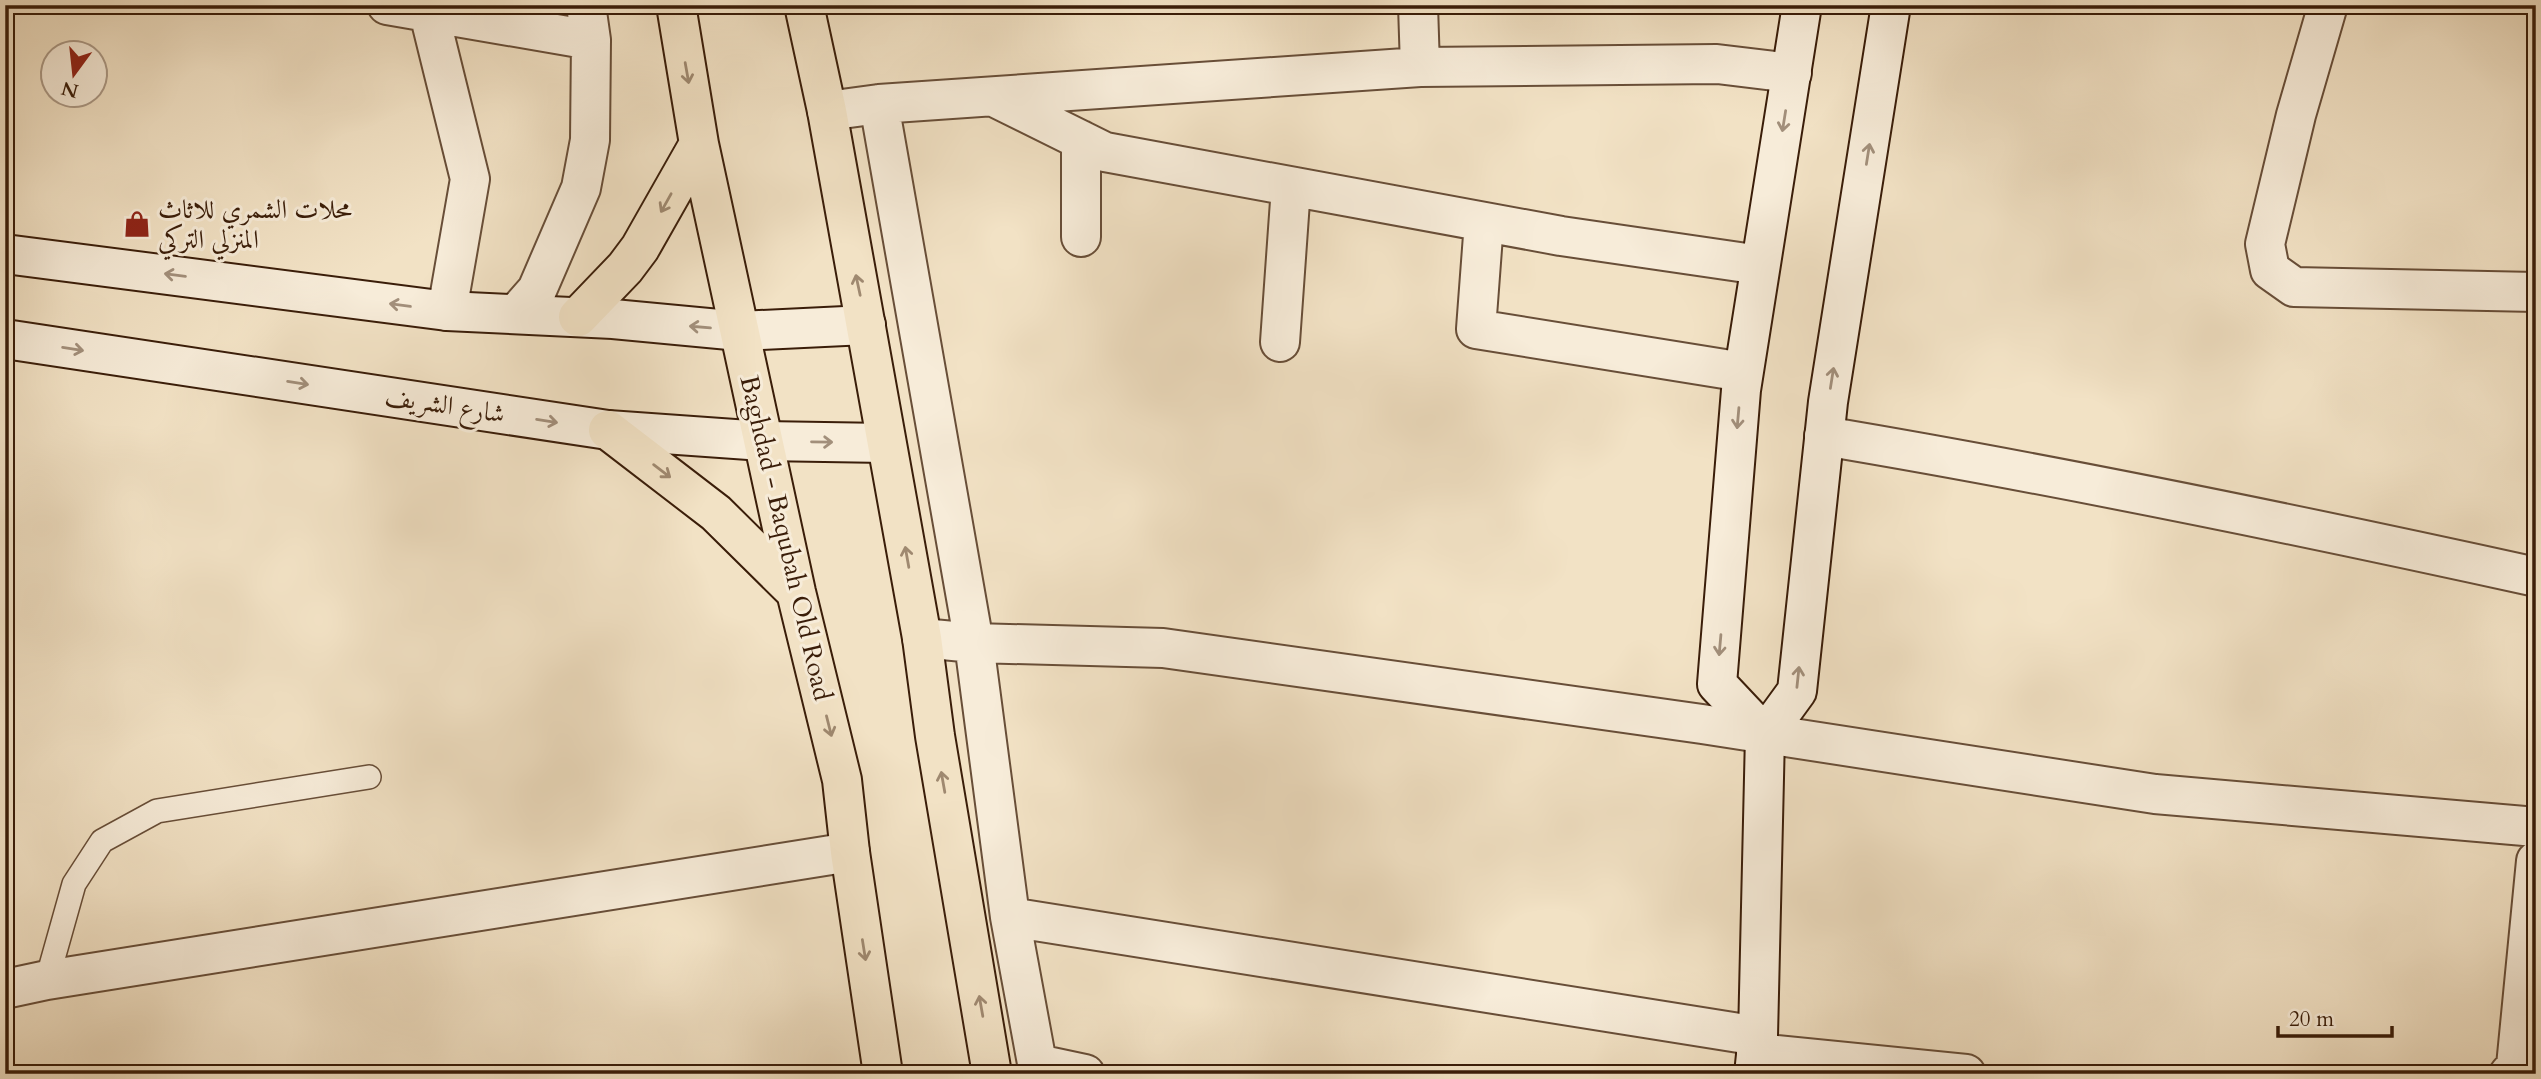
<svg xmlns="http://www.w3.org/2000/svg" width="2541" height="1079" viewBox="0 0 2541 1079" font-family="Cardo,Amiri,serif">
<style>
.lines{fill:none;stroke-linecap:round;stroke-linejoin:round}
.lane-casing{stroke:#684e38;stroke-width:26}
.street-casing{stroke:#684e38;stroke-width:42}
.secondary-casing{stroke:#3a1d09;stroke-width:42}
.highway-casing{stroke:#3a1d09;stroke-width:42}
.lane{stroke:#f7ecd9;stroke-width:23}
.street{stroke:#f7ecd9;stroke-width:38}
.secondary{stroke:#f7ecd9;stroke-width:38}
.highway{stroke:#f2e2c5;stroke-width:38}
.oneway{stroke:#9f8970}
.oneway2{stroke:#a28f7b}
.labels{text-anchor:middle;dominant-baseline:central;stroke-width:6;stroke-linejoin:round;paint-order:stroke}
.poi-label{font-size:26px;fill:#3a1d09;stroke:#f7ecd9;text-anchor:start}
.street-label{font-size:26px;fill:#3a1d09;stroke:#f7ecd9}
</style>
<rect width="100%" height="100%" fill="#f2e2c5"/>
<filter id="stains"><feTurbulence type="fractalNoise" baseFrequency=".00286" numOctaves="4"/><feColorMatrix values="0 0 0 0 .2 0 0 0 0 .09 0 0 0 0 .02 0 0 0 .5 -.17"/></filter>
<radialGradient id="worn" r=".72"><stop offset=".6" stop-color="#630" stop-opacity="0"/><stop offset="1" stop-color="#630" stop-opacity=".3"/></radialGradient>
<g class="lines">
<defs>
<path id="lane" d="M47,980L74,884L102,841L157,811L369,777"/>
<path id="street" d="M387,5L591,40
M427,5L470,179L447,311
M1418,5L1420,67
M2328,5L2296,115L2265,244L2270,270L2294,287L2536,292
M994,97L1105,152L1561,236L1760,265
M879,104L974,643L1010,917L1039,1074
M827,111L879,104L1420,67L1717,64L1792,73
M1081,140V237
M1484,222L1476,329L1743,372
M516,314L537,290L581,188L590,140L591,40L586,5
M1280,342L1291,187
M1824,436C2063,476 2299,525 2536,577
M922,638L974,643L1163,648L1702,724L2155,794L2536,827
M1010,917L1758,1036
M5,989L47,980L850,852
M1756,1053L1966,1074
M1038,1064L1085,1074
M2509,1074L2516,1066L2536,861"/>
<path id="secondary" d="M5,254L447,311L613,319L740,331L866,325
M5,339L608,430L763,441L886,443
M1765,735L1717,684L1741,390L1802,5
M1754,1074L1758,1036L1765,735L1797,691L1828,402L1891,5"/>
<path id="highway" d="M676,5L699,144L796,592L842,780L850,852L883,1074
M804,5L827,111L922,638L935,736L992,1074
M578,317L625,268L640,248L699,144
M608,430L716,513L796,592"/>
</defs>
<use href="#lane" class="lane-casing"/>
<use href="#street" class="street-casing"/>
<use href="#secondary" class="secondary-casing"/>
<use href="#highway" class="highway-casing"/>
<use href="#lane" class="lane"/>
<use href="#street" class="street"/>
<use href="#secondary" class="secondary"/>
<use href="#highway" class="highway"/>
</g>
<defs><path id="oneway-shaft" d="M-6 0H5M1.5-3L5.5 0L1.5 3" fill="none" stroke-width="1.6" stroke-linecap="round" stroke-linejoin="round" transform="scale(1.75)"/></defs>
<g class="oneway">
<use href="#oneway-shaft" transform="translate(687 73) rotate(80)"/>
<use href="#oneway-shaft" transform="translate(666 203) rotate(119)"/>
<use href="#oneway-shaft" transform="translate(858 285) rotate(-102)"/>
<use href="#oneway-shaft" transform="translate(662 471) rotate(37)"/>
<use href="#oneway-shaft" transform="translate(907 557) rotate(-100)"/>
<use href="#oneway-shaft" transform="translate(829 726) rotate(76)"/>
<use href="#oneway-shaft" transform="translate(943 782) rotate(-100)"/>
<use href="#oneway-shaft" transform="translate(864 950) rotate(81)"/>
<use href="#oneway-shaft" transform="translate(981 1006) rotate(-100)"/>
</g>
<g class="oneway2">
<use href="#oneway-shaft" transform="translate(1784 121) rotate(99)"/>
<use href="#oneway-shaft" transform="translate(1868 154) rotate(-81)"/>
<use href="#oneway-shaft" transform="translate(175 275) rotate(-173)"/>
<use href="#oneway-shaft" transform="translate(400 305) rotate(-172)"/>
<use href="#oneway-shaft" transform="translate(700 327) rotate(-175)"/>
<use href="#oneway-shaft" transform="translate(73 349) rotate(9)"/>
<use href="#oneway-shaft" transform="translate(1832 378) rotate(-81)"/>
<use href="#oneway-shaft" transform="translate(298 383) rotate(9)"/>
<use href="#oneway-shaft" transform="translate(1738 418) rotate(95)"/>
<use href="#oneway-shaft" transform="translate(547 421) rotate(9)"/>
<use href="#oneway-shaft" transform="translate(822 442) rotate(1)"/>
<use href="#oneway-shaft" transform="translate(1720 645) rotate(95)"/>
<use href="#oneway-shaft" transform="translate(1798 677) rotate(-84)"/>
</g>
<defs>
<symbol id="shop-bare" viewBox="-9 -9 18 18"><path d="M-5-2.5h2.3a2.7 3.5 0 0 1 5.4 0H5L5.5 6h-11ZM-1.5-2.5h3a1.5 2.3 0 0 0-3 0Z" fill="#8f2418" stroke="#f7ecd9" stroke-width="2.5" paint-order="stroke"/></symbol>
</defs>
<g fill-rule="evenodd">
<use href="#shop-bare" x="118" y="205" width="38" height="38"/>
</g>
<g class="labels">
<g class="poi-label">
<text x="158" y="209">محلات الشمري للاثاث<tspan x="158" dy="30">المنزلي التركي</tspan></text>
</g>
<g class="street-label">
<text transform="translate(445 405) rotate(9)">شارع الشريف</text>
<text transform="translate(786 538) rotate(77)">Baghdad - Baqubah Old Road</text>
</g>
</g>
<rect width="2541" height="1079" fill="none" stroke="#f2e2c5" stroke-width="28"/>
<rect x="7" y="7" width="2527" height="1065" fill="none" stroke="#3a1d09" stroke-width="3.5"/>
<rect x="14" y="14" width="2513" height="1051" fill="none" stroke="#3a1d09" stroke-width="2"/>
<g transform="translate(74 74) rotate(195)"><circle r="33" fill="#f7ecd9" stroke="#ab9986" stroke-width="2"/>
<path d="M0-5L12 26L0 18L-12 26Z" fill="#8f2418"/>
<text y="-10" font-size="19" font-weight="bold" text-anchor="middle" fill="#3a1d09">N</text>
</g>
<path d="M2278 1026v10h114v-10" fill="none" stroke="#3a1d09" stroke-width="3.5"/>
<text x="2289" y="1026" font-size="21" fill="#3a1d09" stroke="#f7ecd9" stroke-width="5" paint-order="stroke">20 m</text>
<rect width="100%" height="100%" filter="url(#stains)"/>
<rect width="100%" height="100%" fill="url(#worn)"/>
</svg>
